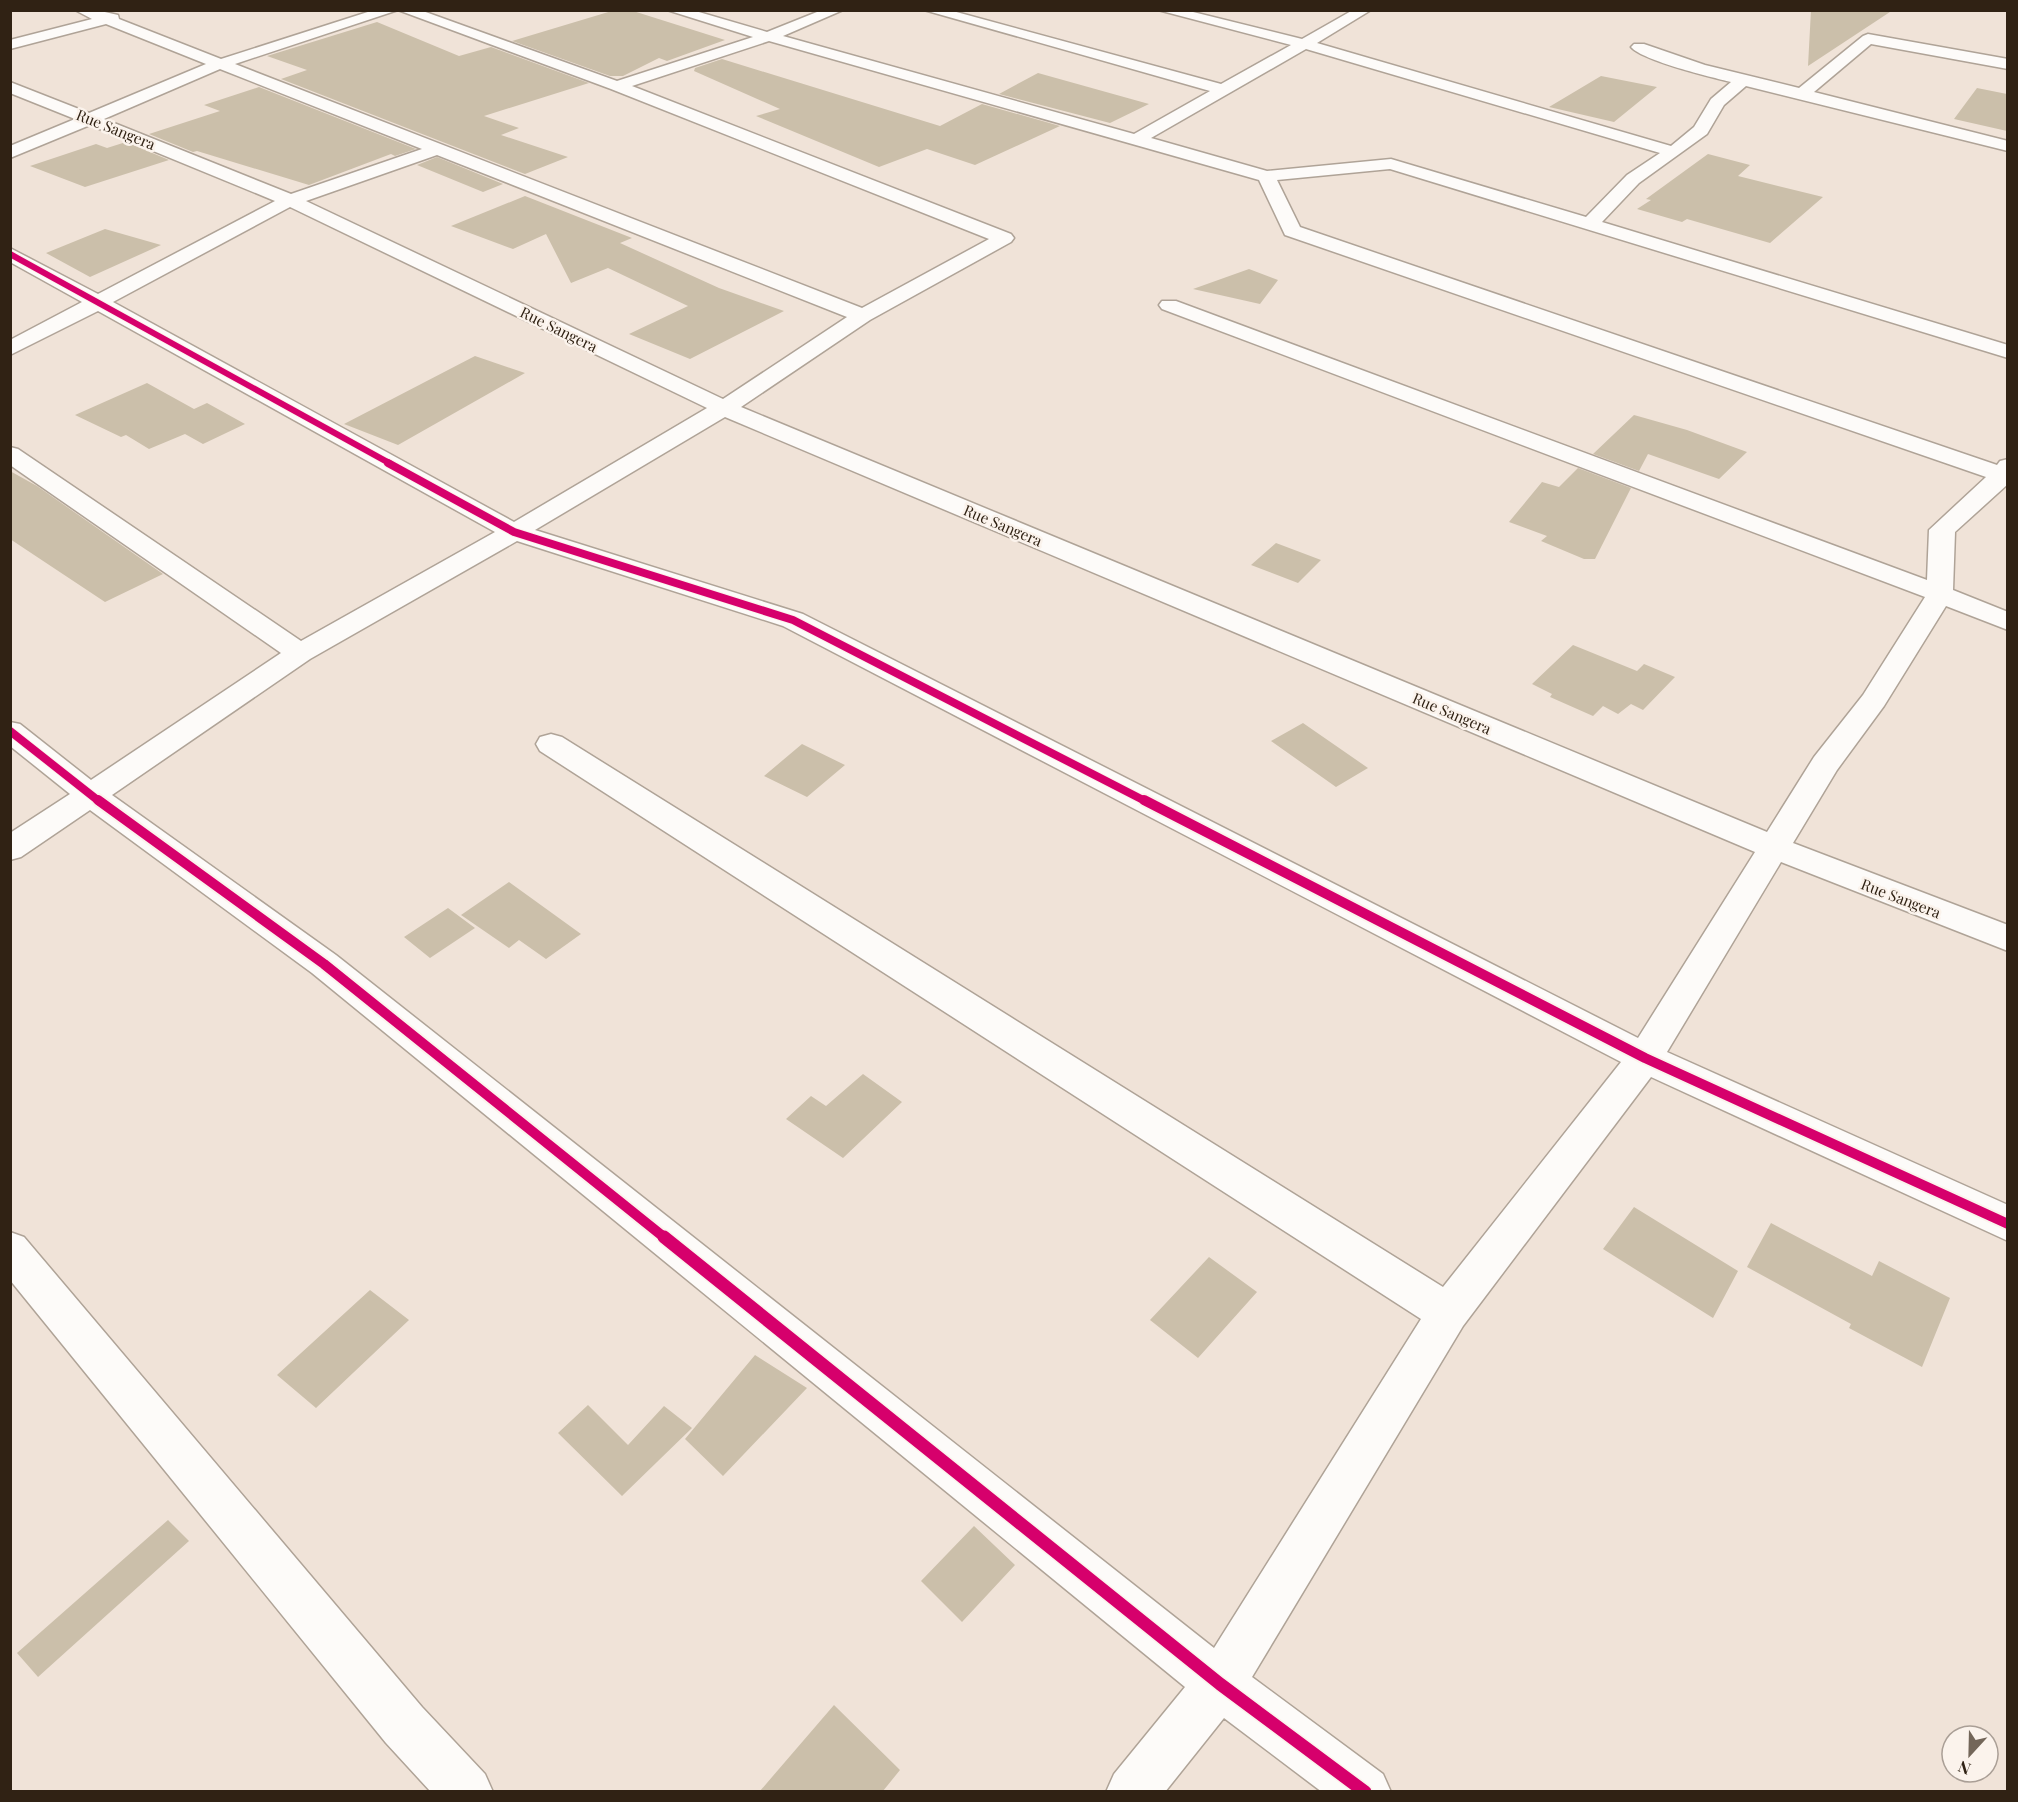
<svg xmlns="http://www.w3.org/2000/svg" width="2018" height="1802" viewBox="0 0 2018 1802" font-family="'Playfair Display',serif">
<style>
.building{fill:#cbbfaa}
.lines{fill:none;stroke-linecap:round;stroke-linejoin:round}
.street-casing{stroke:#afa397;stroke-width:3}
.street{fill:#fdfbf9;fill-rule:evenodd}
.cycleway-far3-casing{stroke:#fbf3ec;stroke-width:8}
.cycleway-far2-casing{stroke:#fbf3ec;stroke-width:10}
.cycleway-far1-casing{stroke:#fbf3ec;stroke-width:14}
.cycleway-casing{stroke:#fbf3ec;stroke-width:16}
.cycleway-far3{stroke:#d6006c;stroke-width:6}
.cycleway-far2{stroke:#d6006c;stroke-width:8}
.cycleway-far1{stroke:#d6006c;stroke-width:10}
.cycleway{stroke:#d6006c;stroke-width:13}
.labels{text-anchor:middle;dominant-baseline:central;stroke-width:5;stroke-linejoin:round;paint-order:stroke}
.far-street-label{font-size:15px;fill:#302214;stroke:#fbf3ec}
</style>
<rect width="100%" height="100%" fill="#f0e3d8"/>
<path class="building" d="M615,10H630L725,40L667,61L659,58L623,76H610L512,41Z
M1811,10H1893L1808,66Z
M377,22L459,56L491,47L589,83L484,116L519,128L501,135L568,157L525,174L281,79L307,70L267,56Z
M722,59L940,126L982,104L1060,126L975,165L927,149L879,167L756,116L780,109L694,71L695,68Z
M1038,73L1149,104L1110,123L999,94Z
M1601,76L1657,87L1614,122L1549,107Z
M259,87L416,149L395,156L391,154L309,185L197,151L193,152L149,134L220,111L204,105Z
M1977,88L2007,94V131L1954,119Z
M126,142L169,160L85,187L30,166L96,144L107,148Z
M1708,154L1750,165L1738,176L1823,197L1770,243L1687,219L1682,222L1637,209L1651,200L1646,199Z
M437,157L503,184L483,192L417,165Z
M525,196L632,238L620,243L719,288L784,311L690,359L629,334L688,306L608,268L571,283L546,234L513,249L451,226Z
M105,229L161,245L90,277L46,253Z
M1249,269L1278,280L1260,304L1193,289Z
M475,356L525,373L398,445L344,424Z
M147,383L194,409L207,403L245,424L203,444L185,434L149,449L126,435L121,437L75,415Z
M1634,415L1687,430L1747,452L1719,479L1648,454L1639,471L1593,454Z
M1578,468L1631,488L1595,559H1584L1541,541L1547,536L1509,522L1542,482L1559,487Z
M10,471L37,486L163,574L105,602L10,539Z
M1276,543L1321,560L1298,583L1251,565Z
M1573,645L1637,671L1644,664L1675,677L1643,710L1631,704L1618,714L1603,706L1593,716L1550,697L1552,694L1532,684Z
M1303,723L1368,768L1336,787L1271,741Z
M802,744L845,765L807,797L764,776Z
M509,882L581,934L546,959L519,940L509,948L461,915Z
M448,908L475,928L430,958L404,937Z
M863,1074L902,1102L843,1158L786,1119L811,1096L826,1106Z
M1634,1207L1738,1271L1713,1318L1603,1249Z
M1771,1223L1872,1276L1879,1261L1950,1298L1922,1367L1849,1328L1851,1324L1747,1267Z
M1209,1257L1257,1292L1198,1358L1150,1320Z
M370,1290L409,1320L316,1408L277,1375Z
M755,1355L807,1388L723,1476L685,1439Z
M588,1405L628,1445L664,1406L692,1428L622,1496L558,1433Z
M168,1520L189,1541L38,1677L17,1653Z
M974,1526L1015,1565L962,1622L921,1581Z
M834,1705L900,1770L883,1791H760Z"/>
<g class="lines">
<defs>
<path id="street" d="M75,10H96L118,15L119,19L221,59L374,10H398L235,64L862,308L989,239L611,89L398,10H420L617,81L753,37L667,10H692L767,32L822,10H843L783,36L1134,134L1210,91L924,10H949L1221,84L1291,45L1158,10H1185L1302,39L1353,10H1371L1317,43L1671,146L1694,127L1711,99L1731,82C1711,77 1643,61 1631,47L1634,44H1644L1705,65L1799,88L1863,36L1868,34L2008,59V69L1871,44L1814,92L2008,141V151L1746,86L1724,105L1707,134L1639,183L1602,222L2008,345V358L1390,169L1277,180L1300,227L1997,465L2000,461L2008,459V484L1955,532L1953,590L2008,612V630L1946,606L1884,706L1837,770L1793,843L2008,925V951L1781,862L1667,1052L2008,1205V1241L1651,1077L1463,1326L1252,1677L1383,1774L1391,1792H1322L1224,1718L1165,1792H1106L1114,1774L1185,1687L312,973L90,810L21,857L10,860V833L70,794L10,746V722L20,724L91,780L281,653L10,465V447L18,449L301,641L495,532L98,311L10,355V340L82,302L10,262V248L98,294L275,201L90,125L10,158V146L75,119L10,93V82L89,113L206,64L106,24L10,49V40L92,19ZM769,41L1259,180L1285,235L1986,477L1929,530L1927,580L1176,301H1162L1159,305L1162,309L1925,597L1863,695L1814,757L1767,832L741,407L870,320L1011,242L1014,238L1011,234L632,86ZM1306,49L1660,153L1627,175L1586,217L1391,159L1267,171L1151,138ZM220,69L422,149L291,194L104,119ZM437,155L847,317L723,399L306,201ZM290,207L707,408L514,522L113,302ZM725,417L1755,852L1638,1038L803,614L535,530ZM517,541L783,626L1621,1062L1443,1287L562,737L551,734L540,737L536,744L540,751L1421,1319L1214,1648L336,955L112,795L310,659Z
M10,1232L24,1237L422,1707L485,1774L493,1792H431L386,1743L10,1280Z"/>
</defs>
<use href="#street" class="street-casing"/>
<use href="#street" class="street"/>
<defs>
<path id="cycleway-far3" d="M10,254L391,464"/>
<path id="cycleway-far2" d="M388,463L514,532L793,620L1147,802
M10,731L100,802"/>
<path id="cycleway-far1" d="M98,800L324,964L665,1238
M1144,800L1645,1058L2008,1224"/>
<path id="cycleway" d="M664,1237L1220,1684L1365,1792"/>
</defs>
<use href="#cycleway-far3" class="cycleway-far3-casing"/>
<use href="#cycleway-far2" class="cycleway-far2-casing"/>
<use href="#cycleway-far1" class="cycleway-far1-casing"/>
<use href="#cycleway" class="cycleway-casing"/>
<use href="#cycleway-far3" class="cycleway-far3"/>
<use href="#cycleway-far2" class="cycleway-far2"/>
<use href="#cycleway-far1" class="cycleway-far1"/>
<use href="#cycleway" class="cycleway"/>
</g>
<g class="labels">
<g class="far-street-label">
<text transform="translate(116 129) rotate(22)">Rue Sangera</text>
<text transform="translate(559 329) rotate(26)">Rue Sangera</text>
<text transform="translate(1003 525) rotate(23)">Rue Sangera</text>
<text transform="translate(1452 713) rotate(23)">Rue Sangera</text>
<text transform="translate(1901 898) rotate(21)">Rue Sangera</text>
</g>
</g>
<rect width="2018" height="1802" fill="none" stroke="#302214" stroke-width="24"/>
<g transform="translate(1970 1754) rotate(202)"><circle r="28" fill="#fbf3ec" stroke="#aa9f96" stroke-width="1.5"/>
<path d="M0-4.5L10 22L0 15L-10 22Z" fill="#736659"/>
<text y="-9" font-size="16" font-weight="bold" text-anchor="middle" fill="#302214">N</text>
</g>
</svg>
